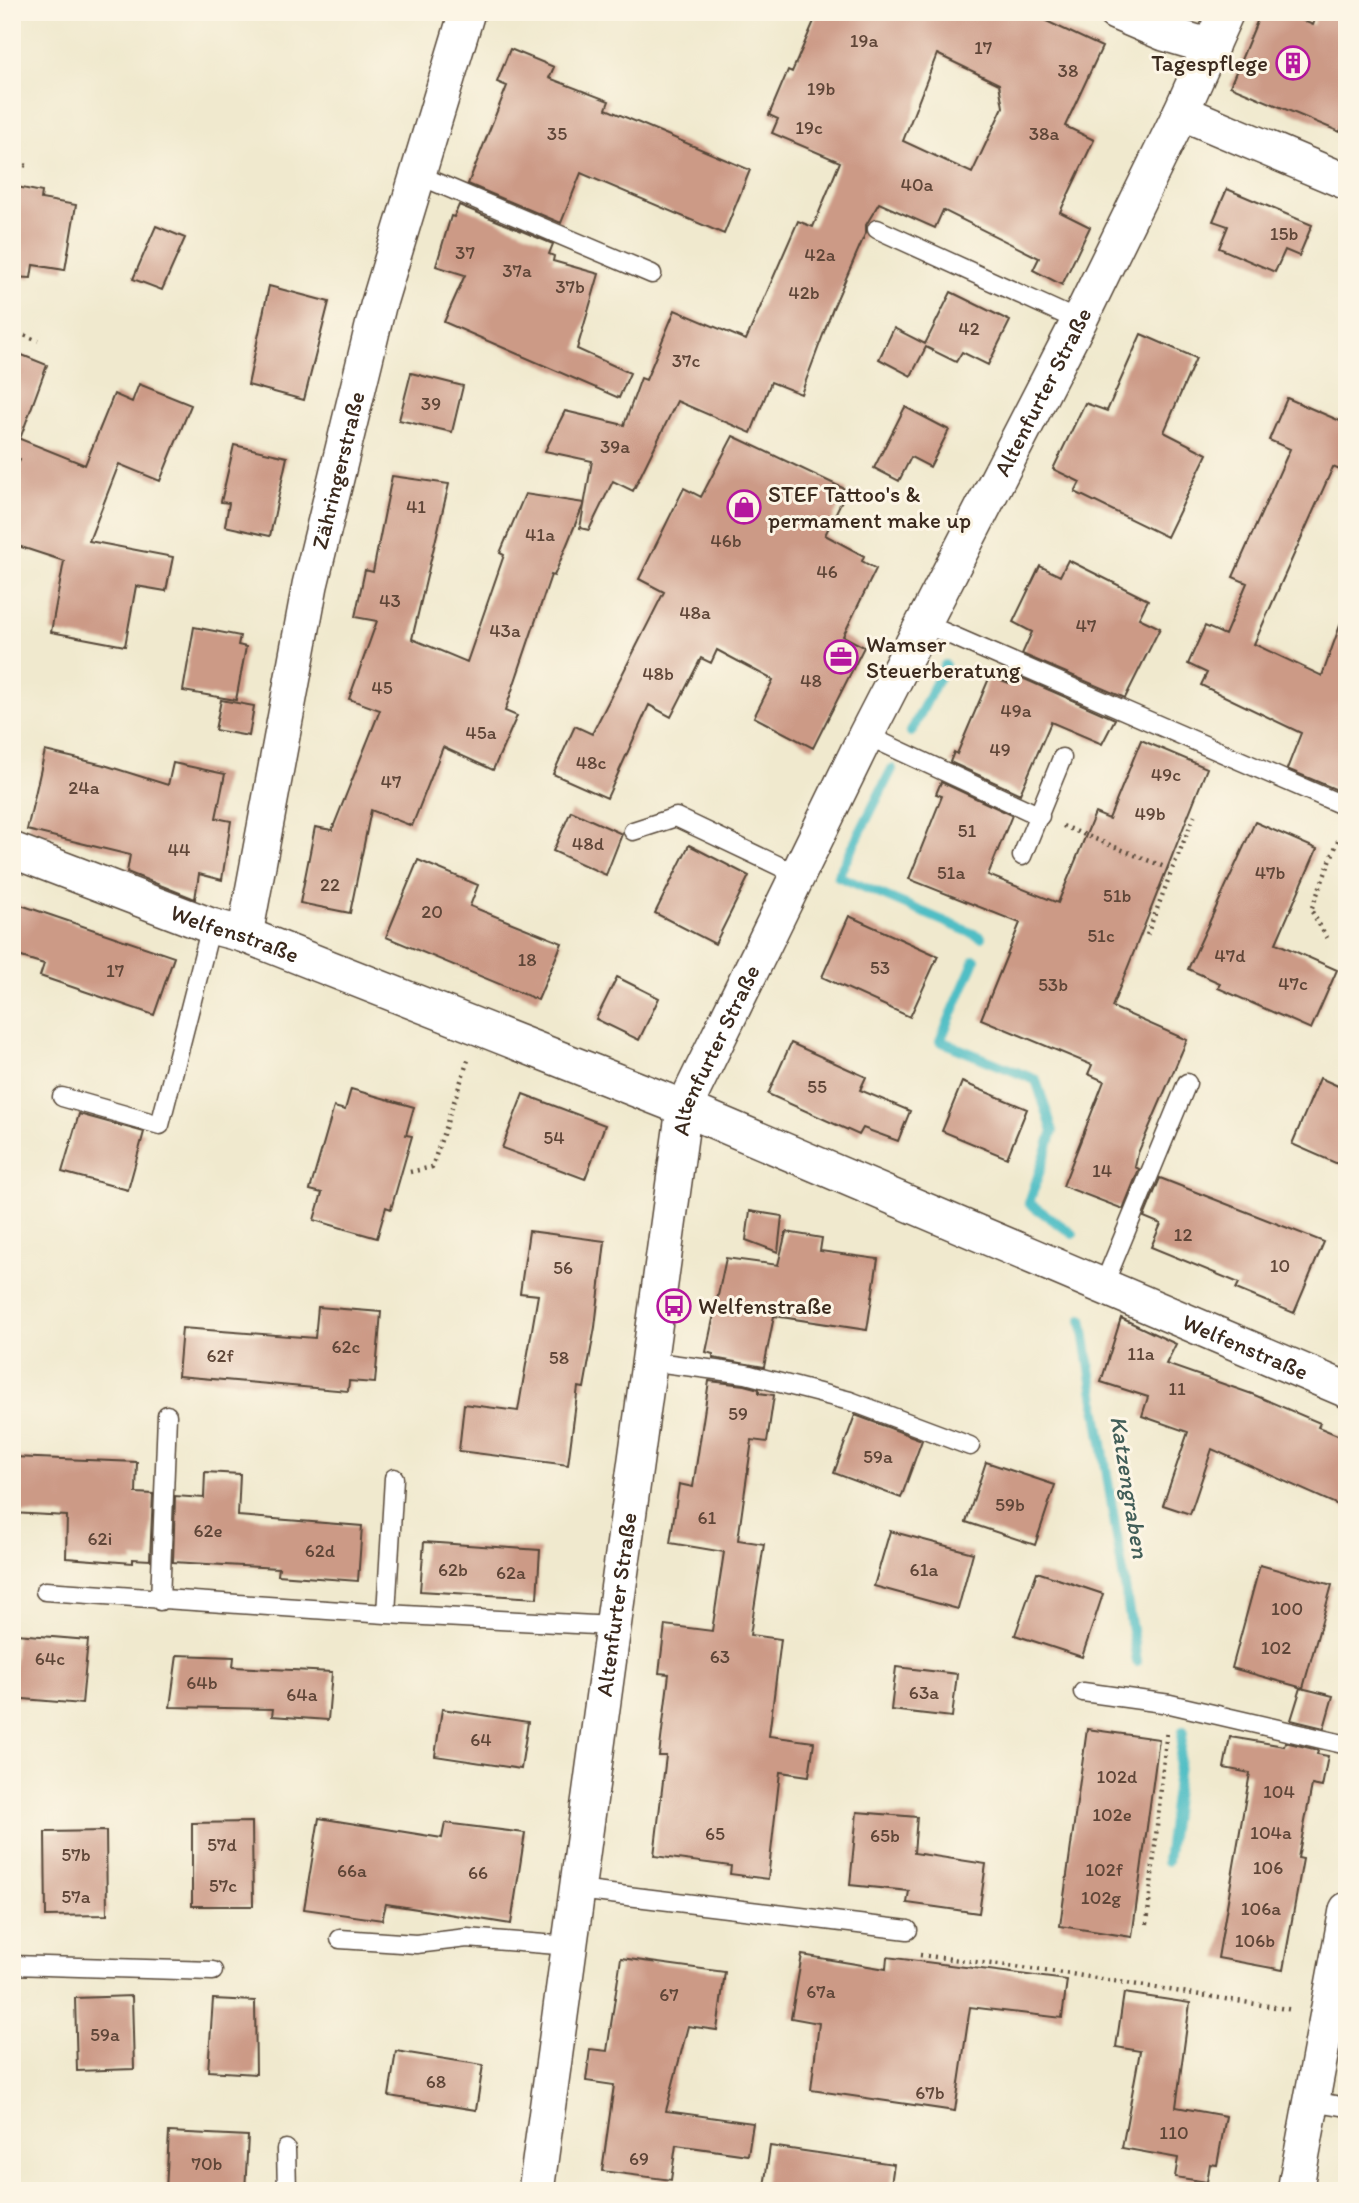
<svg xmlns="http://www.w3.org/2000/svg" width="1359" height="2203" viewBox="0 0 1359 2203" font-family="Itim,sans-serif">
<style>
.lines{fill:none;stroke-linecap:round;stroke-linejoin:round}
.stream{stroke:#50bec5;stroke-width:10}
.building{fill:#cc9a86;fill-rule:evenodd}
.lane-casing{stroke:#564738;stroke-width:21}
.street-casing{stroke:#564738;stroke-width:38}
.path{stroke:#564738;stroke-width:4.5;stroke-dasharray:2 5;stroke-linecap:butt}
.lane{stroke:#fff;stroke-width:18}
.street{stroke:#fff;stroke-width:35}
.labels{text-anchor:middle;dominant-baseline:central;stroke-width:6;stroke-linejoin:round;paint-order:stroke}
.number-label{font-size:19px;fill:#5f4638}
.poi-label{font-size:23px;fill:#3b2a1e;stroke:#fcf5e5;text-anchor:start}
.street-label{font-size:23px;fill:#3b2a1e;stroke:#fcf5e5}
.water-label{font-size:24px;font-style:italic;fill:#425e58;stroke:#fcf5e5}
</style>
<rect width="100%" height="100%" fill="#fcf5e5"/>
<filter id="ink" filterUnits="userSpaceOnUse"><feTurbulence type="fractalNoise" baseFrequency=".0143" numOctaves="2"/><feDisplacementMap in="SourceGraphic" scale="14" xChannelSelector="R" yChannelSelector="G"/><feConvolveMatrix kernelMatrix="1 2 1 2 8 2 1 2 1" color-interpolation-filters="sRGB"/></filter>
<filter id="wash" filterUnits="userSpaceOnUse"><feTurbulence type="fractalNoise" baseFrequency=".00686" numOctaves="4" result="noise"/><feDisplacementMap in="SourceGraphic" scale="28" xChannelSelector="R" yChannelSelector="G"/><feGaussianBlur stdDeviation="1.57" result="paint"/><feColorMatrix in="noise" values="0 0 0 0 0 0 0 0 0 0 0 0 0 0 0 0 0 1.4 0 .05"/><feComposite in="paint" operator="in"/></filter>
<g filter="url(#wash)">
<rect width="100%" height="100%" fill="#f0e9ce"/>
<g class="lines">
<path class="stream" d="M911,732L945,665
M892,769L838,876L981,937
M975,960L940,1041L1036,1080L1053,1131L1029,1203L1073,1234
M1082,1319L1137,1662
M1167,1862L1183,1731"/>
</g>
<g id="blocks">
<path class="building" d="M818,12H1047L1044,20L1102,47L1065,126L1094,140L1060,212L1090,227L1062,285L1033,270L1039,258L943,210L935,228L879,203L866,225V232L833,308L801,394L771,382L751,433L677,401L633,491L613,481L589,530L580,528L592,461L545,451L565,411L624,425L641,378L646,380L675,310L746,340L798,221L813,227L840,162L772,133L778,119L769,115L788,70L792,72ZM937,54L999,84L1003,107L972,173L903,141Z
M1261,12H1282L1313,25L1318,12H1347V116L1340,132L1230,86Z
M510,49L554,67L549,78L609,101L606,109L750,170L724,234L581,173L561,223L468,184L507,86L497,82Z
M12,186L42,192L41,199L76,205L65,270L33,265L31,278L12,277Z
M1227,189L1312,225L1299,256L1285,250L1275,272L1219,248L1228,226L1213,221Z
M459,205L553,244L549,254L554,256L553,261L599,274L577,349L630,373L619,398L444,322L465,275L436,266L451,216L454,217Z
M156,226L185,238L162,290L133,279Z
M269,286L329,302L304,400L248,385Z
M951,292L1010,321L988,365L962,352L956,362L926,347L911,376L879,359L894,328L925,344Z
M1141,334L1196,358L1164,432L1207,454L1167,537L1075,492L1080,482L1053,469L1085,403L1107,411Z
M12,351L47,365L20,439L85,465L114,394L132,402L139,384L191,405L160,481L119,464L89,541L173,557L166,591L136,586L125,646L51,632L64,561L12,544Z
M411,373L463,386L452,432L399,420Z
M1287,398L1347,424V473L1333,467L1254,644L1322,676L1343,617L1347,618V794L1287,769L1301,733L1201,685L1207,673L1188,664L1205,626L1225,635L1247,583L1233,577L1290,449L1269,440Z
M905,407L949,430L930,467L911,457L899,481L874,468Z
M733,436L847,490L825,535L864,556L862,561L876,569L843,636L864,647L813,748L754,717L773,680L717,650L711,663L701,658L671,717L649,705L607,798L553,774L575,726L592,734L664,592L639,579L684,488L701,497Z
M234,445L287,457L270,536L225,526L229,503L221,502Z
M392,476L449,484L412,639L467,662L504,555L500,553L525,494L584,503L554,576L551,575L505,711L517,716L493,770L443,747L412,826L371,810L350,913L300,903L315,827L332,830L380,710L349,699L377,621L355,617L365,570L373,572Z
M1068,560L1148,600L1139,618L1160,628L1125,698L1022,654L1032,632L1013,622L1040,566L1060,576Z
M194,627L240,636L238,645L246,647L236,700L183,691Z
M1013,674L1115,719L1102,744L1051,722L1020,794L950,762L954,752L957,754L990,676L1009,683Z
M221,700L254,706L249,736L215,730Z
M1141,740L1207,768L1112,1007L1187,1040L1138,1153L1135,1167L1139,1169L1123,1209L1063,1186L1104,1081L1088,1074L1092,1065L981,1019L1020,923L909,879L942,796L936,794L941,782L1012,815L988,875L1058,903L1095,813L1109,819Z
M45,751L104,765L168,785L173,763L225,774L216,818L231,821L222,880L199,874L195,899L127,872L130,855L27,830Z
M571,811L622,834L606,875L553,851Z
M1255,822L1317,849L1276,943L1337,970L1311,1029L1218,988L1220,983L1188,969Z
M689,845L749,876L715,944L655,913Z
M418,860L478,885L470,906L562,943L538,1000L386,937Z
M12,902L174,957L154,1015L40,976L44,964L12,954Z
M849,916L938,956L910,1017L822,977Z
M617,977L659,998L639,1040L596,1019Z
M791,1043L866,1077L860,1090L910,1111L898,1141L863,1128L859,1135L768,1094Z
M1320,1078L1347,1090V1168L1292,1144Z
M962,1082L1027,1109L1007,1158L942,1131Z
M351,1089L414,1107L406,1135L412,1136L391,1209L386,1207L377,1238L314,1220L322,1193L310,1190L334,1107L345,1110Z
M523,1094L605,1125L585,1179L502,1148Z
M79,1114L144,1132L128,1190L62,1172Z
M1160,1178L1324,1242L1294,1313L1236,1289L1239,1283L1151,1247L1161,1224L1144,1217Z
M750,1211L782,1216L778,1252L746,1240Z
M529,1231L605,1241L595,1327L584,1388L578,1387L568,1465L459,1451L464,1404L518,1411L538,1295L520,1293Z
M786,1232L822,1238L820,1251L878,1259L867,1330L774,1316L764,1367L713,1358V1354L706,1352L726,1258L778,1265Z
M318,1307L381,1312L375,1383L349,1381L348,1391L178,1376L182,1328L315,1338Z
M1121,1318L1176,1344L1166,1364L1252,1394L1320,1423L1318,1427L1347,1439V1509L1212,1449L1190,1514L1163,1505L1188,1432L1142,1416L1148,1397L1101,1382Z
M709,1381L744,1385L759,1389V1393L774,1395L767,1442L752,1440L738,1540L764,1544L750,1635L781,1639L769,1736L814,1742L809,1776L780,1772L768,1879L730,1874L731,1866L654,1856L666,1756H659L669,1674L659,1673L665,1625L712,1631L724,1552L670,1543L679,1484L693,1487Z
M855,1415L922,1440L901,1498L834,1473Z
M12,1457L137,1462L136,1493L153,1494L150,1560L133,1559V1563L66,1558L67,1516L12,1513Z
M986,1462L1055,1485L1035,1545L966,1522Z
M205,1472L240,1474L238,1516L362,1526L358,1581L278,1575L279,1568L173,1562L175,1496L204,1498Z
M890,1531L973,1553L958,1609L874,1586Z
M424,1542L540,1550L537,1598L420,1591Z
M1260,1565L1332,1585L1303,1688L1232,1668Z
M1037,1572L1103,1594L1082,1657L1015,1635Z
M16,1634L88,1640L82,1704L12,1698Z
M177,1655L234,1657L233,1667L332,1672L328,1720L272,1716L273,1709L170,1707Z
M896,1667L957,1674L952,1717L891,1710Z
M1301,1688L1333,1696L1324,1728L1291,1720Z
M442,1709L528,1722L521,1769L435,1756Z
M1087,1729L1159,1739L1132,1937L1060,1926Z
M1230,1737L1284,1746L1285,1742L1318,1750L1317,1754L1328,1756L1322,1787L1312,1785L1298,1858L1303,1859L1283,1970L1218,1958L1250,1773L1224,1768Z
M857,1812L917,1817L914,1853L986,1864L979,1913L907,1903L909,1891L850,1885Z
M319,1818L442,1838L445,1823L525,1833L511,1924L386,1904L382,1920L304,1909Z
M252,1822L253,1906H192V1823Z
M106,1831L107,1915L46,1916L45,1832Z
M802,1955L886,1969L887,1957L1067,1980L1062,2018L970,2007L955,2111L811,2090L819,2023L791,2018Z
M621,1958L725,1972L717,2030L688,2026L666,2111L753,2123L748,2155L676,2145L671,2180L602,2171L614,2085L586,2081L590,2049L607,2051Z
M1124,1993L1190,2003L1176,2107L1226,2116L1217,2165L1210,2164L1207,2182L1175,2177L1178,2158L1122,2148L1140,2051L1116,2047Z
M132,1996L134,2069L77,2071L75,1998Z
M213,1999L255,2001L256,2074L208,2071Z
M396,2051L483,2065L476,2110L389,2096Z
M169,2132L248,2136L245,2191H166Z
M770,2146L894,2164L890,2191H791L764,2187Z"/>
</g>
</g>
<g filter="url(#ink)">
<use href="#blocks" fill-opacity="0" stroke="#564738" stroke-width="2"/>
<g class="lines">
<defs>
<path id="lane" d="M416,174L652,274
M877,229L1079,321
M923,623L1347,807
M866,735L1040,816
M633,831L676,817L798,875
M1022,856L1062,758
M62,1097L160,1125L211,926
M1102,1289L1187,1083
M648,1361L746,1374L850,1401L970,1446
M45,1591L386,1614L394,1478
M160,1601L167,1415
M386,1614L613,1626
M1083,1692L1170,1704L1347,1745
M578,1890L908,1930
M340,1939L416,1944L467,1938L570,1946
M12,1965L213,1971
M1312,2101L1347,2107
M286,2149L287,2191"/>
<g id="street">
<path d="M1115,12L1164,33L1211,47"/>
<path d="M1181,112L1347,182"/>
<path id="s1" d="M12,850L211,926L245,935L684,1108L1347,1390"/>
<path id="s2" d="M245,935L310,585L378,306L467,12"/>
<path id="s3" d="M536,2191L684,1108L866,735L1079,321L1181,112L1226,12"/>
<path d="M1295,2191L1347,1910"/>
</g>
</defs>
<use href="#lane" class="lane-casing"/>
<use href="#street" class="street-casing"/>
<path class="path" d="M12,159L31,168
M12,330L38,341
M12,458L22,461
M1063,826L1172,870L1196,812
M1147,935L1172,870
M1327,938L1311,910L1341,833
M410,1172L432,1167L468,1060
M1147,1924L1167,1729
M920,1955L1071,1974L1293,2010"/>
<use href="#lane" class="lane"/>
<use href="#street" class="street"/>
</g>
</g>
<defs>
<symbol id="building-ring" viewBox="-11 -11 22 22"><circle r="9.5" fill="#fcf5e5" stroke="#b5179e" stroke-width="1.5"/><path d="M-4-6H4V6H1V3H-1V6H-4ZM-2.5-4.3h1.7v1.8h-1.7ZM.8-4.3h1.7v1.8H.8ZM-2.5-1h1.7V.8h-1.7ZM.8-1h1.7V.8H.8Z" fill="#b5179e"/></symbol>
<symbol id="shop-ring" viewBox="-11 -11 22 22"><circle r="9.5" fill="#fcf5e5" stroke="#b5179e" stroke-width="1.5"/><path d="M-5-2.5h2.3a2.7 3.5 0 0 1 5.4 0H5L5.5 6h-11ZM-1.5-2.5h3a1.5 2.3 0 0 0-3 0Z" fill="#b5179e"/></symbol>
<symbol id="office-ring" viewBox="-11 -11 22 22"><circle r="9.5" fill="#fcf5e5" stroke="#b5179e" stroke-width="1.5"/><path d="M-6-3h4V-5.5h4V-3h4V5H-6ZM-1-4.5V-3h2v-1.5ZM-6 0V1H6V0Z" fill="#b5179e"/></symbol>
<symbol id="bus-ring" viewBox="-11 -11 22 22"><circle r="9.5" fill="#fcf5e5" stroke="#b5179e" stroke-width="1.5"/><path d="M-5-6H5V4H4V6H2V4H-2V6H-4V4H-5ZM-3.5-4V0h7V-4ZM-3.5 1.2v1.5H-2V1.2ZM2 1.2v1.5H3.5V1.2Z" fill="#b5179e"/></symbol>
</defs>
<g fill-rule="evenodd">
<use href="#building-ring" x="1274" y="44" width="38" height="38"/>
<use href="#shop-ring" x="725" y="488" width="38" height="38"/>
<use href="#office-ring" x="822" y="638" width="38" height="38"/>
<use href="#bus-ring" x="655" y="1287" width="38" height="38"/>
</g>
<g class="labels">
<g class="number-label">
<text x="864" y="40">19a</text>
<text x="983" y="47">17</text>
<text x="1068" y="70">38</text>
<text x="821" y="88">19b</text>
<text x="809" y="127">19c</text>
<text x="557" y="133">35</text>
<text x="1044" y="133">38a</text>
<text x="917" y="184">40a</text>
<text x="1284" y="233">15b</text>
<text x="465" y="252">37</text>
<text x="820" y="254">42a</text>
<text x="517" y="270">37a</text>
<text x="570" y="286">37b</text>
<text x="804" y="292">42b</text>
<text x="969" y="328">42</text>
<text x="686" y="360">37c</text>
<text x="431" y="403">39</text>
<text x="615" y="446">39a</text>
<text x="416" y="506">41</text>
<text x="540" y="534">41a</text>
<text x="726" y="540">46b</text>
<text x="827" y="571">46</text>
<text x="390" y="600">43</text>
<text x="695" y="612">48a</text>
<text x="1086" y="625">47</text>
<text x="505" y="630">43a</text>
<text x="658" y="673">48b</text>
<text x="811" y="680">48</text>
<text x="382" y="687">45</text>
<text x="1016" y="710">49a</text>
<text x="481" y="732">45a</text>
<text x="1000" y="749">49</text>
<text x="591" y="762">48c</text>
<text x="1166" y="774">49c</text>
<text x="391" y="781">47</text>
<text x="84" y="787">24a</text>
<text x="1150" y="813">49b</text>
<text x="967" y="830">51</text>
<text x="588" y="843">48d</text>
<text x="179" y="849">44</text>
<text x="951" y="872">51a</text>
<text x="1270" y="872">47b</text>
<text x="330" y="884">22</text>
<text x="1117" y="895">51b</text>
<text x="432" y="911">20</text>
<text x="1101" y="935">51c</text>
<text x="1230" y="955">47d</text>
<text x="527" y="959">18</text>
<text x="880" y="967">53</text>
<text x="115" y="970">17</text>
<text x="1293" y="983">47c</text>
<text x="1053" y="984">53b</text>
<text x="817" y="1086">55</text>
<text x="554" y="1137">54</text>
<text x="1102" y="1170">14</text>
<text x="1183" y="1234">12</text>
<text x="1280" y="1265">10</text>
<text x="563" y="1267">56</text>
<text x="346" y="1346">62c</text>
<text x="1141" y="1353">11a</text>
<text x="220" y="1355">62f</text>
<text x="559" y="1357">58</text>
<text x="1177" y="1388">11</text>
<text x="738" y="1413">59</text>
<text x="878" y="1456">59a</text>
<text x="1010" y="1504">59b</text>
<text x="707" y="1517">61</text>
<text x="208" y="1530">62e</text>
<text x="100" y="1538">62i</text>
<text x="320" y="1550">62d</text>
<text x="453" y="1569">62b</text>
<text x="924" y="1569">61a</text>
<text x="511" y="1572">62a</text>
<text x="1287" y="1608">100</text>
<text x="1276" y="1647">102</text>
<text x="720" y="1656">63</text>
<text x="50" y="1658">64c</text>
<text x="202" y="1682">64b</text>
<text x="924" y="1692">63a</text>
<text x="302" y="1694">64a</text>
<text x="481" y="1739">64</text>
<text x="1117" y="1776">102d</text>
<text x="1279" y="1791">104</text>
<text x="1112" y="1814">102e</text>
<text x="1271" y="1832">104a</text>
<text x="715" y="1833">65</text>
<text x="885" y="1835">65b</text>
<text x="222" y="1844">57d</text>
<text x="76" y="1854">57b</text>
<text x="1268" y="1867">106</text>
<text x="1104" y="1869">102f</text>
<text x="352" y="1870">66a</text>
<text x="478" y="1872">66</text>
<text x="223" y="1885">57c</text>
<text x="76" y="1896">57a</text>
<text x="1101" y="1897">102g</text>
<text x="1261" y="1908">106a</text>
<text x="1255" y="1940">106b</text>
<text x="821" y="1991">67a</text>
<text x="669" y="1994">67</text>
<text x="105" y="2034">59a</text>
<text x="436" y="2081">68</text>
<text x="930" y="2092">67b</text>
<text x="1174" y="2132">110</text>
<text x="639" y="2158">69</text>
<text x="207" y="2163">70b</text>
</g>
<g class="poi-label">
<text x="1268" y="63" text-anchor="end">Tagespflege</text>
<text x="768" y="494">STEF Tattoo's &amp;<tspan x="768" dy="26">permament make up</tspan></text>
<text x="866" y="644">Wamser<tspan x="866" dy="26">Steuerberatung</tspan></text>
<text x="698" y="1306">Welfenstraße</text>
</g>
<g class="street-label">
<text stroke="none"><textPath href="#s3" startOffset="1894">Altenfurter Straße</textPath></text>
<text stroke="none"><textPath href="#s2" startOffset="474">Zähringerstraße</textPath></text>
<text stroke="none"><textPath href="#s1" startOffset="238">Welfenstraße</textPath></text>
<text stroke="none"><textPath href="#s3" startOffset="1158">Altenfurter Straße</textPath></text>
<text stroke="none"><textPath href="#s1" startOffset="1330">Welfenstraße</textPath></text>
<text stroke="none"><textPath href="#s3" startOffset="592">Altenfurter Straße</textPath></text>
</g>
<g class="water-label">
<text transform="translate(1130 1487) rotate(81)">Katzengraben</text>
</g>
</g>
<rect width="1359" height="2203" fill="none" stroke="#fcf5e5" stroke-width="42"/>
</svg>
